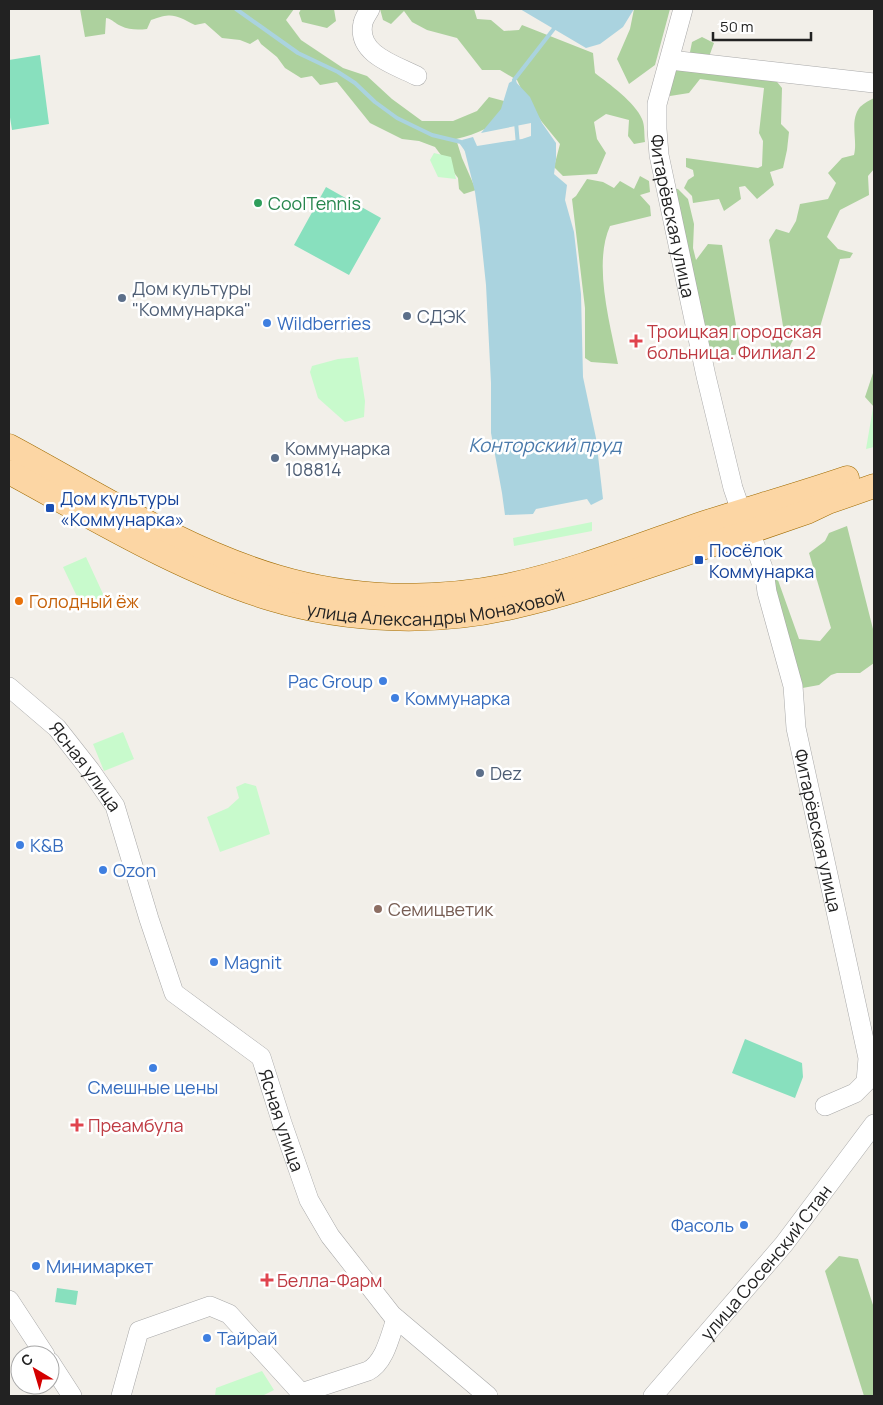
<svg xmlns="http://www.w3.org/2000/svg" width="883" height="1405" viewBox="0 0 883 1405" font-family="Manrope,sans-serif">
<style>
.forest{fill:#add19e}
.park{fill:#c8facc}
.pitch{fill:#88e0be}
.water{fill:#aad3df}
.lines{fill:none;stroke-linecap:round;stroke-linejoin:round}
.stream{stroke:#aad3df;stroke-width:4}
.minor-casing{stroke:#a9a9a9;stroke-width:20}
.major-casing{stroke:#a06b00;stroke-width:25}
.minor{stroke:#fff;stroke-width:19}
.major{stroke:#fcd6a4;stroke-width:24}
.leisure-dot{fill:#2e9e5b;stroke:#fff;stroke-width:2}
.service-dot{fill:#5c6f8a;stroke:#fff;stroke-width:2}
.shop-dot{fill:#3f7fe0;stroke:#fff;stroke-width:2}
.health-dot{fill:#e0444e;stroke:#fff;stroke-width:2}
.transit-dot{fill:#1a4fb4;stroke:#fff;stroke-width:2}
.food-dot{fill:#e8710a;stroke:#fff;stroke-width:2}
.education-dot{fill:#8d6e63;stroke:#fff;stroke-width:2}
.labels{text-anchor:middle;dominant-baseline:central;stroke-width:5;stroke-linejoin:round;paint-order:stroke}
.leisure-label{font-size:18px;fill:#27864d;stroke:#fff;text-anchor:start}
.street-label{font-size:18px;fill:#222;stroke:#fff}
.service-label{font-size:18px;fill:#4e5e75;stroke:#fff;text-anchor:start}
.shop-label{font-size:18px;fill:#366cbe;stroke:#fff;text-anchor:start}
.health-label{font-size:18px;fill:#be3a42;stroke:#fff;text-anchor:start}
.transit-label{font-size:18px;fill:#164399;stroke:#fff;text-anchor:start}
.food-label{font-size:18px;fill:#c56008;stroke:#fff;text-anchor:start}
.education-label{font-size:18px;fill:#785e54;stroke:#fff;text-anchor:start}
.water-label{font-size:19px;font-style:italic;fill:#4a7aab;stroke:#fff}
</style>
<rect width="100%" height="100%" fill="#f2efe9"/>
<path class="forest" d="M80,9H294L286,20L301,40L343,68L367,76L392,99L422,121H453L477,111L489,97L504,101L510,112C493,126 478,134 456,139L462,158L476,190L464,194L459,189L458,178L435,147L419,141L402,139L370,123L337,82L320,85L312,76L301,78L285,68L277,57L261,44L258,39L250,44L240,40L222,38L205,23L195,25C175,15 173,12 151,20L147,29C138,30 129,30 121,26C115,24 113,19 106,18L105,34L85,37Z
M301,9H334L336,21L327,28L302,22L299,13Z
M380,9H474L477,19L491,20L504,31L519,30L522,25L593,53L595,73C609,84 635,102 642,119C645,125 644,135 645,142L634,144L628,136L629,120L606,114L594,122L597,139L606,153L597,174L563,176L554,167L560,144L542,122L526,99L517,80L500,70H482L457,38L427,30L412,22L404,11L391,24L383,20Z
M634,9H670L655,65L629,84L617,59L630,29Z
M702,37L714,43L706,65L773,77L782,88L781,124L789,132L787,150L783,168L770,172L774,185L757,199L745,186L739,187L741,199L724,211L719,199L693,203L692,196L684,188L688,180L694,176L693,170L686,167V158L758,168L762,166L763,141L759,133L764,88L700,79L689,93L670,96L668,85L671,66L687,67L692,42Z
M874,98V169L868,176L869,195L840,210L827,237L838,249L853,253L850,258L840,259L820,327C802,333 794,332 788,352L773,354L770,341L789,336L783,326L769,240L776,229L789,233L796,221L800,204L828,199L836,183L828,173L842,158L854,155C858,140 849,121 860,107C864,103 870,100 874,98Z
M640,176L649,181L650,192L640,195L650,206L651,216L610,226C593,264 610,323 618,364L591,362L585,358V308L572,199L576,196L587,179L603,182L614,188L620,181L634,189Z
M662,188L678,189L688,199L694,224L693,248L696,260L708,244L722,245L741,353L700,364Z
M874,370V407L865,397Z
M847,526L874,633V663L860,673H837L831,675L819,685L797,689L773,583L774,569L799,639L820,641L831,628L809,553L825,541L829,533Z
M839,1256L858,1259L874,1308V1396H864L825,1271Z"/>
<path class="park" d="M434,153L451,157L456,179L438,177L430,160Z
M358,357L365,401L364,417L345,422L318,398L310,372L312,366L338,359Z
M874,402V447L866,449Z
M592,522V531L514,546L513,538Z
M86,557L104,596L81,605L63,567Z
M123,732L134,759L104,771L93,744Z
M245,783L256,786L270,834L220,852L207,817L228,808L239,798L236,787Z
M262,1371L274,1390L262,1396H215L216,1388Z"/>
<path class="pitch" d="M40,55L49,124L12,130L9,111V60Z
M326,187L381,218L349,275L294,245Z
M745,1039L802,1063L803,1077L795,1098L732,1073Z
M57,1288L78,1291L76,1305L55,1302Z"/>
<path class="water" d="M520,9H634L623,27L600,44L586,48Z
M514,80L530,97L542,123L556,143V159L554,174L567,185L565,200L574,232L581,294L583,377L596,438L603,499L591,505L587,499L536,509L533,514L505,515L502,493L491,433V383L486,285L480,228L475,192L462,140L473,137L477,146L522,139L531,136V123L481,133L501,109L509,83Z"/>
<g class="lines">
<path class="stream" d="M236,9L298,53L338,72L355,83L375,102L397,118L432,135L461,142L466,149
M515,85L514,80L556,26
M516,122L518,145"/>
<defs>
<g id="minor">
<path d="M370,9C368,13 364,18 363,23C356,54 395,65 417,76"/>
<path id="s1" d="M683,9L657,104V129L659,155L706,376L733,488L741,511"/>
<path d="M670,60L874,83"/>
<path id="s2" d="M750,531L764,571L767,592L793,686L796,728L868,1058L866,1082L855,1093L825,1106"/>
<path id="s3" d="M9,687L57,728L90,770L115,806L149,919L174,993L261,1057L282,1123L309,1200L330,1236L392,1315L488,1396"/>
<path d="M9,1300L45,1355"/>
<path d="M50,1362L72,1396"/>
<path d="M121,1396L139,1331L210,1306L229,1314L301,1393L368,1371C385,1362 390,1336 396,1319"/>
<path id="s4" d="M653,1396L784,1244L874,1124"/>
</g>
<g id="major">
<path d="M9,446C95,492 182,549 277,577C351,599 431,601 506,586C572,572 635,547 698,525C747,509 797,495 847,478"/>
<path id="s5" d="M9,472C92,517 182,572 272,599C349,622 435,625 512,607C558,597 602,582 646,567C700,549 754,530 807,512L828,502L874,486"/>
</g>
</defs>
<use href="#minor" class="minor-casing"/>
<use href="#major" class="major-casing"/>
<use href="#minor" class="minor"/>
<use href="#major" class="major"/>
</g>
<circle class="leisure-dot" cx="258" cy="203" r="5"/>
<g class="service-dot">
<circle cx="122" cy="298" r="5"/>
<circle cx="407" cy="316" r="5"/>
<circle cx="275" cy="458" r="5"/>
<circle cx="480" cy="773" r="5"/>
</g>
<g class="shop-dot">
<circle cx="267" cy="323" r="5"/>
<circle cx="383" cy="681" r="5"/>
<circle cx="395" cy="698" r="5"/>
<circle cx="20" cy="845" r="5"/>
<circle cx="103" cy="870" r="5"/>
<circle cx="214" cy="962" r="5"/>
<circle cx="153" cy="1068" r="5"/>
<circle cx="744" cy="1225" r="5"/>
<circle cx="36" cy="1266" r="5"/>
<circle cx="207" cy="1338" r="5"/>
</g>
<g class="health-dot">
<path d="M633.5 333.5h5v5h5v5h-5v5h-5v-5h-5v-5h5z"/>
<path d="M74.5 1117.5h5v5h5v5h-5v5h-5v-5h-5v-5h5z"/>
<path d="M264.5 1272.5h5v5h5v5h-5v5h-5v-5h-5v-5h5z"/>
</g>
<g class="transit-dot">
<rect x="45" y="503" width="10" height="10" rx="2.5"/>
<rect x="694" y="555" width="10" height="10" rx="2.5"/>
</g>
<circle class="food-dot" cx="19" cy="601" r="5"/>
<circle class="education-dot" cx="378" cy="909" r="5"/>
<g class="labels">
<g class="leisure-label">
<text x="268" y="203">CoolTennis</text>
</g>
<g class="street-label">
<text stroke="none"><textPath href="#s1" startOffset="212">Фитарёвская улица</textPath></text>
<text stroke="none"><textPath href="#s5" startOffset="459">улица Александры Монаховой</textPath></text>
<text stroke="none"><textPath href="#s3" startOffset="111">Ясная улица</textPath></text>
<text stroke="none"><textPath href="#s2" startOffset="308">Фитарёвская улица</textPath></text>
<text stroke="none"><textPath href="#s3" startOffset="531">Ясная улица</textPath></text>
<text stroke="none"><textPath href="#s4" startOffset="175">улица Сосенский Стан</textPath></text>
</g>
<g class="service-label">
<text x="132" y="288">Дом культуры<tspan x="132" dy="21">"Коммунарка"</tspan></text>
<text x="417" y="316">СДЭК</text>
<text x="285" y="448">Коммунарка<tspan x="285" dy="21">108814</tspan></text>
<text x="490" y="773">Dez</text>
</g>
<g class="shop-label">
<text x="277" y="323">Wildberries</text>
<text x="373" y="681" text-anchor="end">Pac Group</text>
<text x="405" y="698">Коммунарка</text>
<text x="30" y="845">K&amp;B</text>
<text x="113" y="870">Ozon</text>
<text x="224" y="962">Magnit</text>
<text x="153" y="1087" text-anchor="middle">Смешные цены</text>
<text x="734" y="1225" text-anchor="end">Фасоль</text>
<text x="46" y="1266">Минимаркет</text>
<text x="217" y="1338">Тайрай</text>
</g>
<g class="health-label">
<text x="647" y="331">Троицкая городская<tspan x="647" dy="21">больница. Филиал 2</tspan></text>
<text x="88" y="1125">Преамбула</text>
<text x="277" y="1280">Белла-Фарм</text>
</g>
<g class="transit-label">
<text x="60" y="498">Дом культуры<tspan x="60" dy="21">«Коммунарка»</tspan></text>
<text x="709" y="550">Посёлок<tspan x="709" dy="21">Коммунарка</tspan></text>
</g>
<g class="food-label">
<text x="29" y="601">Голодный ёж</text>
</g>
<g class="education-label">
<text x="388" y="909">Семицветик</text>
</g>
<g class="water-label">
<text x="545" y="445">Конторский пруд</text>
</g>
</g>
<rect width="883" height="1405" fill="none" stroke="#222222" stroke-width="20"/>
<g transform="translate(35 1370) rotate(322)"><circle r="24" fill="#ffffff" stroke="#a7a7a7"/>
<path d="M0-4L9 19L0 12L-9 19Z" fill="#d40000"/>
<text y="-8" font-size="14" font-weight="bold" text-anchor="middle" fill="#222222">С</text>
</g>
<path d="M713 32v8h98v-8" fill="none" stroke="#222222" stroke-width="2.5"/>
<text x="720" y="32" font-size="15" fill="#222222" stroke="#ffffff" stroke-width="4" paint-order="stroke">50 m</text>
</svg>
